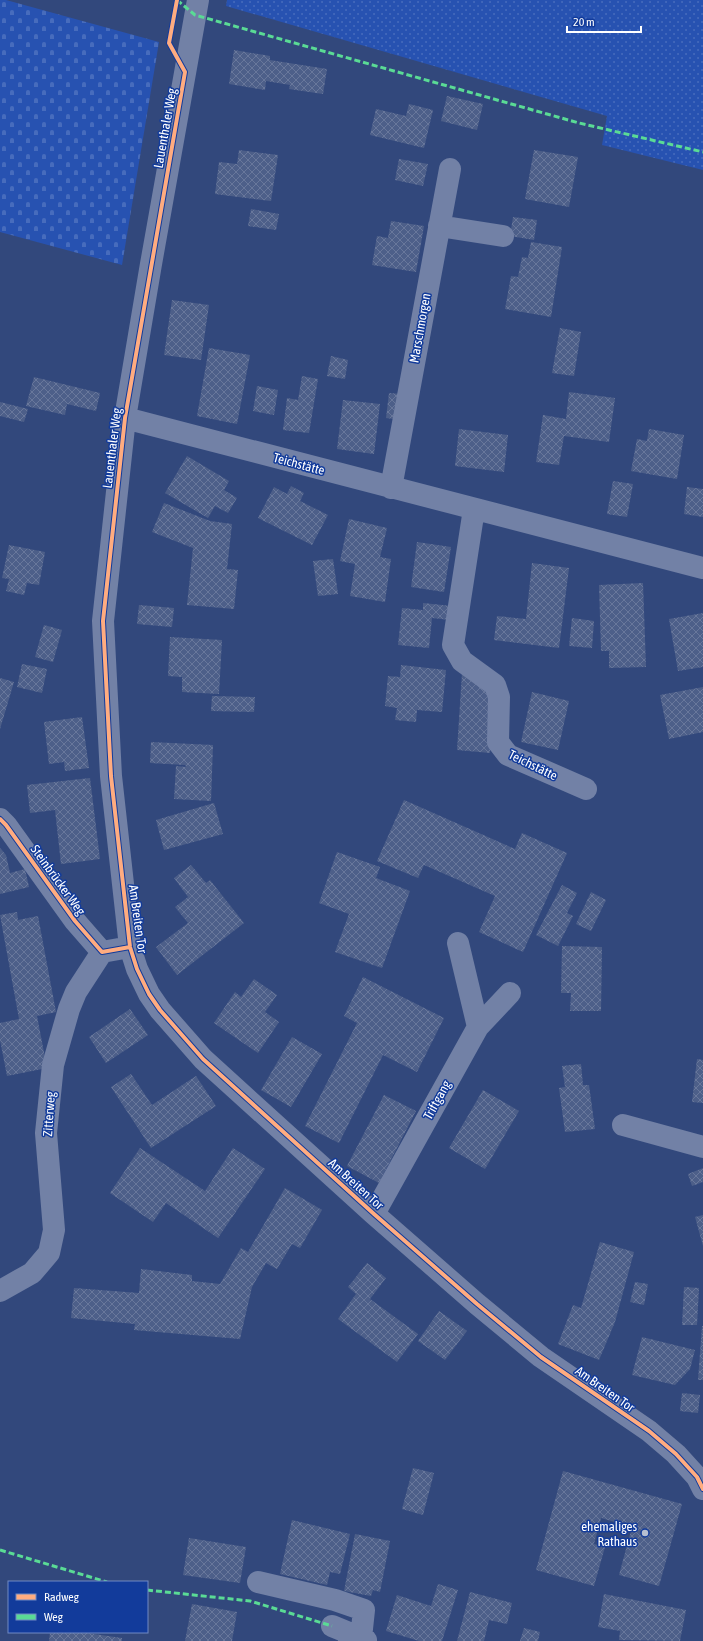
<svg xmlns="http://www.w3.org/2000/svg" width="703" height="1641" viewBox="0 0 703 1641" font-family="'Asap Condensed',sans-serif">
<style>
.grass{fill:url(#grass-dots)}
.cemetery{fill:url(#cemetery-stones)}
.building{fill:url(#building-cross-hatch)}
.lines{fill:none;stroke-linecap:round;stroke-linejoin:round}
.minor{stroke:#7281a6;stroke-width:22}
.quiet{stroke:#5adb95;stroke-width:3;stroke-dasharray:6 3;stroke-linecap:butt}
.cycleway-casing{stroke:#123b9b;stroke-width:6}
.cycleway{stroke:#ffac80;stroke-width:4}
.poi-dot{fill:#b7bfd1;stroke:#123b9b;stroke-width:1.5}
.labels{text-anchor:middle;dominant-baseline:central;stroke-width:3;stroke-linejoin:round;paint-order:stroke}
.street-label{font-size:13px;fill:#fff;stroke:#123b9b}
.poi-label{font-size:13px;fill:#fff;stroke:#123b9b;text-anchor:end}
</style>
<defs>
<pattern id="grass-dots" width="8" height="8" patternUnits="userSpaceOnUse"><rect width="8" height="8" fill="#2752b1"/><path d="M2 2h.1M6 6h.1" fill="none" stroke="#476cbd" stroke-width="1.8" stroke-linecap="round"/></pattern>
<pattern id="cemetery-stones" width="16" height="16" patternUnits="userSpaceOnUse"><rect width="16" height="16" fill="#2752b1"/><path d="M2 7V4a2 2 0 0 1 4 0v3zM10 15v-3a2 2 0 0 1 4 0v3z" fill="#476cbd"/></pattern>
<pattern id="building-cross-hatch" width="8" height="8" patternUnits="userSpaceOnUse"><rect width="8" height="8" fill="#4d5f89"/><path d="M0 0l8 8M0 8l8-8" fill="none" stroke="#68779b"/></pattern>
</defs>
<rect width="100%" height="100%" fill="#32487c"/>
<path class="grass" d="M227,0H703V170L602,145L607,116L226,6Z"/>
<path class="cemetery" d="M0,0H6L159,42L122,265L0,232Z"/>
<path class="building" d="M234,50L270,56V60L327,69L323,94L289,89L290,85L266,81L265,90L229,84Z
M447,96L483,104L477,130L441,121Z
M409,104L433,110L424,148L370,135L376,109L406,116Z
M239,150L278,155L271,201L215,194L219,162L237,164Z
M534,150L578,157L569,207L525,199Z
M399,159L428,164L423,186L395,180Z
M251,209L279,214L276,230L248,226Z
M513,217L537,220L534,240L510,236Z
M391,221L424,226L416,272L372,265L377,236L388,238Z
M531,242L562,247L551,317L505,309L511,276L518,277L522,257L528,258Z
M172,300L209,305L201,360L164,355Z
M560,328L581,332L574,376L552,373Z
M209,348L250,355L237,424L197,416Z
M331,356L348,360L345,379L327,376Z
M302,376L318,379L309,433L283,430L287,398L298,400Z
M34,377L100,393L96,411L67,404L65,415L26,406Z
M257,386L278,390L274,415L253,411Z
M569,392L615,398L609,442L564,436L559,465L536,462L543,415L566,419Z
M389,393L403,394L400,420L386,418Z
M343,400L380,404L374,454L337,449Z
M0,402L28,409L24,422L0,416Z
M459,429L508,435L504,472L455,466Z
M649,429L684,435L677,479L631,471L637,439L647,441Z
M187,456L229,481L224,490L237,498L228,513L215,506L208,518L165,493Z
M613,481L633,484L627,517L607,514Z
M291,486L304,493L300,501L328,515L312,545L258,518L274,487L287,494Z
M687,487L703,489V517L684,514Z
M164,503L210,521L232,524L227,569L238,570L234,609L187,605L193,548L152,532Z
M349,519L387,528L380,557L391,559L385,602L350,596L355,564L340,561Z
M417,542L451,547L444,592L411,587Z
M9,545L45,552L39,585L27,583L24,595L6,591L9,579L2,578Z
M333,559L338,594L318,596L313,561Z
M532,563L569,568L559,648L494,640L497,616L526,619Z
M643,583L646,667L609,668V651H601L599,585Z
M423,603L452,606L450,620L432,618L429,648L398,645L402,608L423,610Z
M139,605L174,608L172,627L137,624Z
M703,613V667L678,671L669,619Z
M572,618L594,621L592,648L569,646Z
M44,625L62,630L53,662L35,657Z
M170,637L222,640L219,694L182,692V677L168,676Z
M22,664L47,669L42,693L17,687Z
M401,665L446,670L442,712L417,710L416,722L395,720L397,708L385,706L388,676L400,677Z
M462,673L494,697L490,753L457,750Z
M0,678L14,682L0,729Z
M703,687V732L669,739L660,695Z
M532,692L569,701L558,750L521,742Z
M212,696L255,697L254,712L211,711Z
M82,717L89,768L65,771L64,762L49,764L44,722Z
M151,742L213,745L211,801L174,799L176,766L186,767L185,765L150,763Z
M90,778L100,859L61,864L55,810L30,813L27,785Z
M404,800L515,849L522,833L567,853L523,952L479,932L495,896L424,865L418,878L377,861Z
M214,803L223,834L164,850L156,820Z
M0,848L6,855L10,873L25,869L29,887L0,894Z
M337,852L380,867L376,878L410,891L382,968L335,952L349,914L319,903Z
M191,865L206,883L210,880L244,923L177,975L156,947L188,923L175,907L188,897L174,878Z
M562,885L577,893L567,913L573,916L558,946L536,935Z
M591,892L606,900L591,931L576,924Z
M17,912L18,920L38,916L56,1012L37,1016L47,1068L7,1076L0,1040V1023L19,1019L0,915Z
M562,946L602,947L601,1011H570L571,993H561Z
M363,977L444,1018L417,1072L383,1055L339,1143L305,1126L357,1023L344,1016Z
M254,979L277,995L265,1012L279,1022L258,1053L214,1023L235,992L241,997Z
M130,1009L148,1035L106,1063L89,1037Z
M292,1037L322,1054L291,1107L261,1090Z
M697,1059L703,1060V1103L692,1102Z
M581,1064L583,1085H589L595,1129L565,1132L559,1088L565,1087L562,1066Z
M131,1074L152,1105L196,1076L216,1106L151,1148L111,1087Z
M483,1090L519,1111L485,1169L449,1148Z
M384,1095L416,1111L379,1183L347,1166Z
M140,1148L205,1191L233,1148L265,1169L218,1238L166,1203L153,1222L110,1193Z
M703,1168V1182L692,1186L688,1174Z
M285,1188L322,1210L300,1248L292,1244L277,1269L266,1263L252,1287L240,1339L134,1330L135,1324L71,1318L74,1288L139,1293L141,1269L192,1275V1281L220,1284L241,1248L248,1252Z
M703,1215V1246L695,1217Z
M600,1242L634,1252L615,1322L599,1360L558,1344L573,1305L581,1308Z
M367,1263L386,1278L370,1299L418,1334L397,1362L338,1319L356,1294L348,1287Z
M635,1282L648,1284L644,1305L630,1302Z
M684,1287L699,1288L697,1325H682Z
M439,1311L467,1331L445,1360L418,1341Z
M702,1326H703V1380H698Z
M642,1337L695,1350L690,1369L675,1385L632,1375Z
M682,1393L700,1395L698,1413L680,1411Z
M413,1468L434,1473L423,1515L402,1509Z
M563,1471L682,1504L659,1586L619,1575L632,1527L601,1518L594,1544L605,1547L594,1586L536,1570Z
M292,1520L350,1534L340,1574L330,1572L327,1585L280,1574Z
M355,1534L390,1541L380,1592L373,1590L371,1596L344,1591Z
M189,1538L246,1547L240,1583L183,1575Z
M438,1584L458,1590L442,1641H419L386,1631L397,1595L431,1606Z
M470,1592L512,1603L507,1624L489,1620L484,1641H457Z
M604,1594L686,1610L680,1641L619,1640L620,1631L598,1627Z
M192,1604L237,1612L232,1641H185Z
M524,1628L540,1632L538,1641H520Z
M50,1632H80L122,1638V1641H49Z"/>
<g class="lines">
<path class="minor" d="M198,0L151,264L125,418L103,621L111,776L130,947L137,969L149,994L160,1010L203,1059L374,1214L477,1304L541,1357L649,1431L676,1454L697,1477L703,1489
M439,226L503,236
M125,418L703,568
M391,488L450,169
M474,509L453,645L462,661L495,685L499,697L498,742L508,755L586,789
M0,819L6,825L75,921L102,952
M458,943L478,1027
M623,1125L703,1147
M374,1214L478,1027L510,993
M0,1291L32,1273L49,1253L54,1230L46,1133L53,1065L69,1009L76,992L102,952L130,947
M258,1582L335,1600L364,1610L361,1638L349,1641
M332,1626L366,1640"/>
<path class="quiet" d="M177,0L195,15L579,123L703,152
M0,1550L107,1582
M147,1590L250,1601L332,1626"/>
<defs>
<path id="cycleway" d="M177,0L169,43L185,72L125,418L103,621L111,776L130,947L137,969L149,994L160,1010L203,1059L374,1214L477,1304L541,1357L649,1431L676,1454L697,1477L703,1489
M0,819L6,825L75,921L102,952L130,947"/>
</defs>
<use href="#cycleway" class="cycleway-casing"/>
<use href="#cycleway" class="cycleway"/>
</g>
<circle class="poi-dot" cx="645" cy="1533" r="4"/>
<g class="labels">
<g class="street-label">
<text transform="translate(165 128) rotate(-80)">Lauenthaler Weg</text>
<text transform="translate(420 328) rotate(-80)">Marschmorgen</text>
<text transform="translate(112 448) rotate(-83)">Lauenthaler Weg</text>
<text transform="translate(299 464) rotate(15)">Teichstätte</text>
<text transform="translate(533 765) rotate(26)">Teichstätte</text>
<text transform="translate(58 880) rotate(54)">Steinbrücker Weg</text>
<text transform="translate(138 919) rotate(82)">Am Breiten Tor</text>
<text transform="translate(437 1100) rotate(-61)">Triftgang</text>
<text transform="translate(49 1114) rotate(-86)">Zitterweg</text>
<text transform="translate(356 1184) rotate(42)">Am Breiten Tor</text>
<text transform="translate(605 1389) rotate(35)">Am Breiten Tor</text>
</g>
<g class="poi-label">
<text x="637" y="1526">ehemaliges<tspan x="637" dy="15">Rathaus</tspan></text>
</g>
</g>
<rect x="8" y="1581" width="140" height="52" fill="#123b9b" stroke="#7189c3"/>
<rect x="16" y="1594" width="20" height="6" fill="#ffac80" stroke="#7189c3"/>
<text x="44" y="1601" font-size="12" fill="#ffffff">Radweg</text>
<rect x="16" y="1614" width="20" height="6" fill="#5adb95" stroke="#7189c3"/>
<text x="44" y="1621" font-size="12" fill="#ffffff">Weg</text>
<path d="M567 26v6h74v-6" fill="none" stroke="#ffffff" stroke-width="2"/>
<text x="573" y="26" font-size="12" fill="#ffffff" stroke="#123b9b" stroke-width="3" paint-order="stroke">20 m</text>
</svg>
